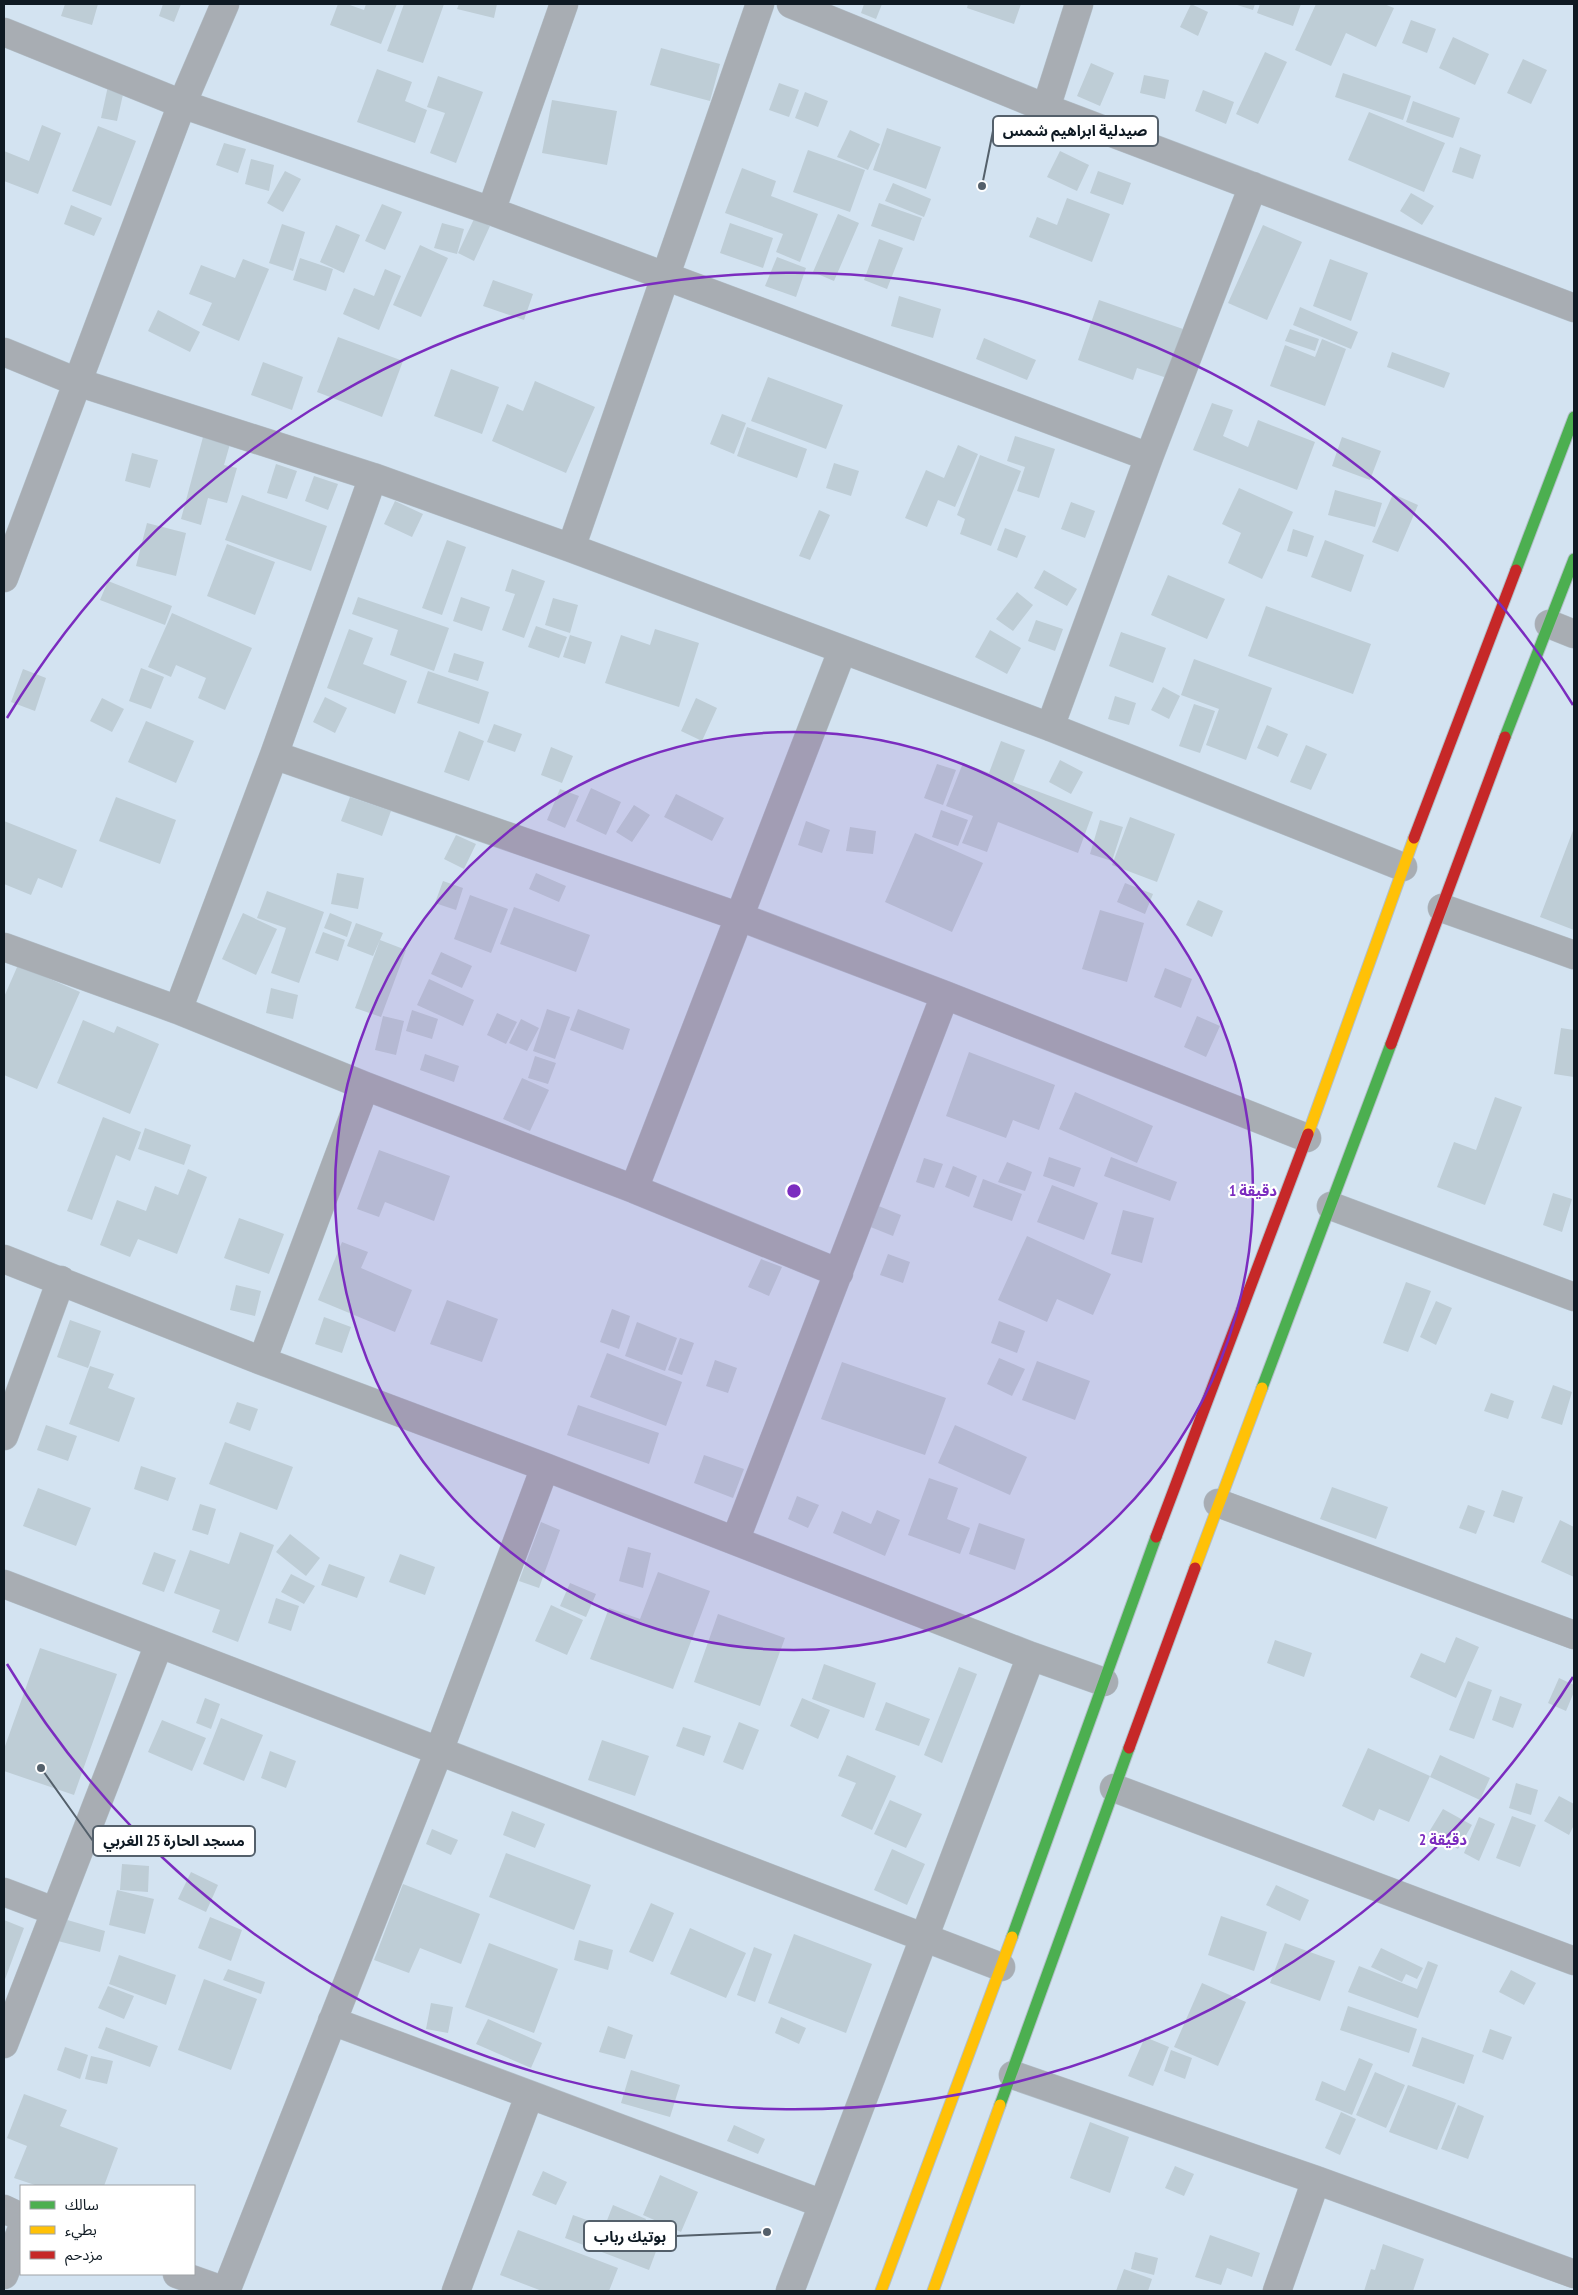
<svg xmlns="http://www.w3.org/2000/svg" width="1578" height="2295" viewBox="0 0 1578 2295" font-family="'PT Sans Narrow','Noto Sans Arabic',sans-serif">
<style>
.building{fill:#becdd6}
.lines{fill:none;stroke-linecap:round;stroke-linejoin:round}
.street-casing{stroke:#b2bfc9;stroke-width:29}
.fast-casing{stroke:#b2bfc9;stroke-width:13}
.slow-casing{stroke:#b2bfc9;stroke-width:13}
.jam-casing{stroke:#b2bfc9;stroke-width:13}
.street{stroke:#a8adb3;stroke-width:28}
.fast{stroke:#4caf50;stroke-width:11}
.slow{stroke:#ffc107;stroke-width:11}
.jam{stroke:#c62828;stroke-width:11}
.ring{fill:none;stroke:#7b2cbf;stroke-width:2.5}
.centre{fill:#7b2cbf;stroke:#fff;stroke-width:2.5}
.ring-label{font-size:15px;text-anchor:middle;font-weight:bold;fill:#7b2cbf;stroke:#fff;stroke-width:4.5;stroke-linejoin:round;paint-order:stroke}
.leader{fill:none;stroke:#54606b;stroke-width:2}
.callout-dot{fill:#54606b;stroke:#fff;stroke-width:2}
.callout{fill:#fff;stroke:#54606b;stroke-width:2}
.callout-label{font-size:15px;text-anchor:middle;font-weight:bold;fill:#0f1a23}
</style>
<rect width="100%" height="100%" fill="#d3e3f1"/>
<path class="building" d="M65,4H98L92,25L61,16Z
M163,4H181L174,22L159,16Z
M338,4H347L364,10L366,4H397L381,44L330,25Z
M404,4H444L423,63L387,51Z
M459,4H497L494,18L457,9Z
M864,4H882L876,19L861,13Z
M968,4H1021L1014,24L967,8Z
M1191,4L1208,12L1198,36L1180,27Z
M1234,4H1255L1253,10Z
M1260,4H1301L1293,26L1257,13Z
M1316,4H1384L1394,8L1376,47L1346,33L1331,66L1295,50Z
M1411,20L1436,29L1427,53L1402,43Z
M1453,37L1489,54L1475,85L1439,68Z
M661,48L720,64L710,101L650,85Z
M1265,52L1287,62L1258,124L1236,114Z
M1523,59L1547,70L1531,104L1507,93Z
M1091,63L1114,73L1100,106L1077,96Z
M377,69L412,82L405,101L427,110L415,143L357,122Z
M1343,73L1411,96L1403,120L1335,97Z
M1144,75L1169,80L1165,99L1140,93Z
M438,76L483,92L456,163L430,153L445,113L427,107Z
M779,83L799,90L789,117L769,110Z
M108,86L124,90L117,121L101,118Z
M1203,90L1234,102L1226,124L1195,111Z
M805,92L828,101L818,127L795,118Z
M552,100L617,111L607,165L542,153Z
M1413,101L1460,118L1453,138L1406,122Z
M1369,112L1445,143L1424,192L1348,160Z
M42,125L61,133L38,194L4,181V151L29,161Z
M98,126L136,141L111,206L72,191Z
M887,128L941,147L926,189L873,170Z
M850,130L880,144L868,170L837,157Z
M224,143L246,149L238,173L216,165Z
M1460,147L1481,155L1473,179L1452,172Z
M808,150L865,170L850,212L793,192Z
M1060,151L1089,165L1077,191L1047,177Z
M251,159L274,165L269,191L245,184Z
M742,168L776,181L771,196L818,214L800,262L776,252L783,234L725,213Z
M285,171L301,179L283,212L267,203Z
M1098,171L1131,183L1123,205L1090,193Z
M893,183L931,199L924,217L885,201Z
M1411,193L1434,206L1422,225L1400,211Z
M1067,198L1110,214L1092,262L1029,237L1037,217L1057,225Z
M879,203L922,218L914,241L871,226Z
M382,204L402,212L385,250L365,241Z
M71,205L102,218L94,236L64,224Z
M838,214L859,223L834,281L813,272Z
M474,219L490,226L474,261L458,253Z
M442,223L464,229L457,254L434,248Z
M730,223L773,238L763,268L720,253Z
M282,224L305,232L293,271L269,263Z
M336,225L360,235L344,273L320,262Z
M1263,225L1302,242L1267,320L1228,303Z
M879,239L903,248L887,289L864,280Z
M420,245L448,258L421,317L393,305Z
M777,257L806,268L796,297L765,286Z
M300,258L333,269L326,291L293,280Z
M243,259L269,269L239,341L202,325L212,303L189,294L201,265L235,278Z
M1330,259L1368,273L1351,321L1313,306Z
M385,269L401,276L379,330L343,314L354,288L374,296Z
M493,280L533,294L524,320L483,306Z
M899,296L941,309L933,338L891,326Z
M1099,300L1183,329L1167,378L1137,368L1133,380L1078,360Z
M1300,307L1358,332L1351,349L1293,325Z
M158,310L200,332L190,352L148,331Z
M1290,329L1319,339L1315,351L1285,341Z
M338,337L403,361L382,417L317,392Z
M984,338L1036,360L1027,380L976,359Z
M1322,339L1346,349L1325,406L1270,386L1285,345L1315,357Z
M1392,352L1450,373L1444,388L1387,367Z
M263,362L303,377L292,410L251,395Z
M451,369L499,387L482,434L434,416Z
M768,377L843,405L826,449L751,421Z
M535,381L595,407L566,473L492,441L507,404L523,411Z
M1212,403L1233,410L1223,436L1248,447L1258,420L1315,442L1297,490L1193,450Z
M722,414L746,423L734,454L710,444Z
M747,427L807,449L797,478L737,456Z
M1015,436L1055,449L1039,498L1017,491L1025,467L1007,461Z
M203,437L230,444L224,465L237,468L227,503L208,498L201,525L181,519Z
M1342,437L1381,451L1370,480L1332,466Z
M958,445L978,454L955,507L938,500L927,527L905,518L926,470L944,478Z
M132,453L158,460L150,488L125,481Z
M980,455L1021,471L991,546L960,534L965,519L957,515Z
M834,463L859,471L851,496L826,488Z
M276,464L297,471L287,499L267,493Z
M314,476L338,484L328,510L305,501Z
M1239,488L1293,512L1262,579L1228,563L1241,533L1222,524Z
M1335,490L1382,503L1375,527L1328,515Z
M1393,494L1418,505L1398,552L1372,542Z
M242,495L327,526L311,571L225,540Z
M395,501L423,514L412,537L384,524Z
M1071,502L1095,511L1085,538L1061,529Z
M819,510L830,515L810,560L799,556Z
M147,523L186,533L176,576L136,566Z
M1005,528L1026,536L1017,558L997,550Z
M1293,529L1314,536L1307,557L1287,551Z
M447,540L466,547L442,615L422,608Z
M1325,540L1364,555L1351,592L1311,577Z
M227,544L275,562L255,615L207,596Z
M512,569L545,581L524,638L502,630L515,594L505,591Z
M1044,570L1077,589L1067,606L1034,588Z
M1168,575L1225,599L1207,639L1151,615Z
M108,581L172,606L165,625L100,600Z
M1017,592L1033,605L1013,631L996,619Z
M358,597L449,628L434,671L390,655L398,630L352,614Z
M461,597L490,607L482,631L453,621Z
M553,598L578,605L570,633L545,625Z
M1266,606L1371,644L1353,694L1248,656Z
M172,613L252,648L225,710L198,698L206,678L176,665L171,677L148,667Z
M1036,620L1063,629L1055,651L1028,641Z
M536,626L567,637L559,658L528,647Z
M349,629L373,638L363,664L407,681L395,714L327,688Z
M655,629L699,643L679,707L605,683L621,635L650,645Z
M990,630L1021,648L1007,674L975,657Z
M1121,632L1166,648L1153,683L1109,666Z
M570,635L592,642L585,664L563,657Z
M454,653L484,662L478,681L448,672Z
M1194,659L1272,688L1246,760L1206,745L1219,709L1181,695Z
M141,668L164,677L151,709L129,701Z
M23,669L46,678L35,711L11,702Z
M428,671L489,692L479,724L417,703Z
M1163,687L1180,696L1169,719L1151,710Z
M1115,696L1136,703L1129,725L1108,719Z
M325,697L347,708L335,733L313,722Z
M102,698L124,709L112,732L90,721Z
M696,698L717,708L702,741L681,731Z
M1194,704L1215,711L1200,753L1179,746Z
M146,721L194,741L176,783L128,762Z
M494,724L522,734L515,752L487,742Z
M1267,725L1288,734L1278,757L1257,748Z
M459,731L484,741L469,781L444,772Z
M1001,741L1025,750L1013,782L1093,812L1078,853L998,822L987,852L962,843L973,816L946,806L963,763L989,773Z
M1306,745L1327,754L1311,790L1290,782Z
M551,747L573,756L562,783L541,775Z
M1060,760L1083,772L1071,794L1049,782Z
M937,764L956,770L943,805L924,798Z
M591,788L621,802L606,835L576,821Z
M560,789L579,796L565,828L547,820Z
M676,794L724,818L712,841L664,817Z
M116,797L176,820L160,864L99,841Z
M350,797L391,811L382,836L341,821Z
M634,805L650,815L632,842L616,832Z
M941,810L968,820L958,846L932,837Z
M1130,817L1175,834L1157,882L1112,865Z
M1100,820L1123,827L1112,861L1090,854Z
M4,821L77,850L62,888L38,878L31,895L4,884Z
M806,821L830,830L822,853L798,845Z
M850,827L876,831L873,854L846,851Z
M1574,828V930L1540,917Z
M915,833L983,863L952,932L885,902Z
M456,835L476,844L464,869L444,859Z
M337,873L364,878L358,909L331,904Z
M536,873L566,886L559,902L529,889Z
M443,881L463,888L456,910L435,903Z
M1125,883L1153,894L1145,914L1117,902Z
M267,891L324,912L299,983L271,973L286,928L257,918Z
M470,895L508,909L491,953L454,939Z
M1198,900L1223,911L1212,937L1186,925Z
M514,907L590,935L576,972L500,944Z
M1100,910L1144,923L1127,982L1082,969Z
M243,913L277,929L256,975L222,959Z
M330,913L352,922L347,937L324,928Z
M356,923L383,933L373,956L347,946Z
M323,932L345,940L338,961L315,953Z
M380,940L406,950L381,1017L355,1008Z
M441,952L472,966L462,988L431,974Z
M18,965L80,992L37,1089L4,1075V997Z
M1165,968L1192,979L1181,1008L1154,997Z
M429,979L474,1000L463,1026L417,1005Z
M271,988L298,995L293,1019L266,1013Z
M547,1009L570,1017L555,1059L533,1051Z
M578,1009L630,1029L623,1050L570,1030Z
M412,1010L438,1019L432,1039L406,1031Z
M497,1013L517,1022L506,1044L487,1035Z
M383,1016L404,1021L396,1055L375,1050Z
M1197,1016L1220,1026L1206,1057L1184,1047Z
M521,1019L539,1028L527,1051L509,1043Z
M83,1020L114,1033L117,1026L159,1044L130,1114L57,1083Z
M1561,1028L1574,1030V1077L1554,1074Z
M969,1052L1055,1085L1039,1130L1013,1120L1006,1138L946,1116Z
M425,1054L459,1066L454,1082L420,1070Z
M535,1056L556,1063L548,1084L528,1078Z
M522,1078L549,1090L530,1131L503,1119Z
M1075,1092L1153,1126L1137,1163L1059,1129Z
M1495,1097L1522,1107L1485,1205L1437,1187L1454,1142L1476,1150Z
M103,1117L141,1132L130,1161L116,1155L92,1220L67,1211Z
M145,1128L191,1145L184,1165L138,1149Z
M379,1150L450,1176L434,1221L385,1202L379,1217L357,1209Z
M1049,1157L1081,1168L1074,1187L1043,1176Z
M1111,1157L1177,1182L1170,1201L1104,1176Z
M924,1158L943,1164L934,1188L916,1182Z
M1007,1162L1032,1172L1025,1191L998,1182Z
M953,1166L977,1176L969,1197L945,1187Z
M188,1169L207,1177L177,1254L138,1239L130,1257L100,1245L117,1200L146,1211L155,1186L178,1195Z
M983,1179L1022,1194L1012,1221L973,1207Z
M1052,1185L1098,1203L1084,1240L1037,1222Z
M1553,1193L1572,1199L1562,1232L1543,1225Z
M871,1203L901,1215L893,1236L863,1224Z
M1123,1210L1154,1218L1142,1263L1111,1254Z
M239,1218L284,1234L269,1274L224,1258Z
M1027,1236L1111,1274L1093,1315L1057,1299L1047,1322L998,1300Z
M342,1242L368,1252L361,1268L412,1290L395,1332L318,1300Z
M888,1254L910,1262L903,1283L880,1275Z
M761,1259L782,1267L769,1296L748,1287Z
M1406,1282L1431,1291L1408,1352L1383,1343Z
M236,1285L261,1291L255,1316L230,1310Z
M447,1300L498,1319L482,1362L430,1344Z
M1436,1301L1452,1308L1436,1345L1420,1337Z
M612,1309L630,1316L619,1349L600,1342Z
M324,1317L351,1327L342,1353L315,1344Z
M70,1320L101,1331L88,1368L57,1357Z
M999,1321L1025,1331L1017,1353L991,1343Z
M637,1322L677,1338L665,1371L625,1356Z
M680,1338L694,1343L682,1375L668,1370Z
M607,1353L682,1382L666,1426L590,1397Z
M999,1358L1025,1369L1012,1396L987,1384Z
M715,1360L737,1368L728,1393L706,1386Z
M1037,1361L1090,1381L1075,1420L1022,1400Z
M842,1362L946,1398L925,1455L821,1419Z
M90,1366L114,1374L108,1388L135,1398L119,1442L69,1424Z
M1553,1385L1572,1392L1562,1425L1541,1418Z
M1491,1393L1514,1401L1508,1419L1484,1411Z
M237,1402L258,1409L250,1431L229,1423Z
M578,1405L659,1433L649,1464L567,1435Z
M46,1425L77,1436L68,1461L37,1450Z
M955,1425L1027,1457L1010,1495L938,1463Z
M225,1442L293,1467L277,1510L209,1484Z
M704,1455L744,1469L733,1498L694,1483Z
M141,1466L176,1478L168,1501L134,1489Z
M929,1478L958,1488L947,1519L970,1528L960,1554L908,1535Z
M1332,1487L1388,1507L1376,1539L1320,1519Z
M38,1488L91,1508L76,1546L23,1526Z
M1502,1490L1523,1497L1514,1523L1493,1516Z
M797,1496L819,1505L808,1528L788,1519Z
M200,1504L216,1509L208,1535L192,1530Z
M1468,1505L1485,1511L1476,1534L1459,1528Z
M877,1510L900,1520L885,1556L833,1533L842,1511L871,1524Z
M1560,1520L1574,1527V1577L1541,1562Z
M541,1522L560,1530L539,1588L519,1581Z
M979,1523L1025,1539L1015,1570L969,1554Z
M240,1532L274,1545L238,1642L212,1632L220,1610L174,1593L190,1550L229,1564Z
M290,1534L320,1558L306,1576L276,1552Z
M628,1547L651,1553L643,1588L619,1581Z
M154,1552L176,1560L164,1592L142,1584Z
M400,1554L435,1567L425,1595L389,1582Z
M329,1564L365,1577L357,1598L321,1585Z
M658,1572L710,1591L673,1689L590,1659L609,1608L640,1619Z
M291,1574L315,1586L304,1604L281,1592Z
M570,1583L596,1594L586,1617L560,1606Z
M276,1598L299,1606L291,1631L268,1623Z
M551,1605L583,1620L567,1655L535,1641Z
M718,1614L785,1638L760,1706L694,1682Z
M1456,1637L1479,1647L1456,1698L1410,1677L1421,1653L1445,1663Z
M1275,1640L1312,1653L1304,1677L1267,1663Z
M40,1648L117,1674L74,1795L4,1771V1749Z
M824,1664L876,1683L864,1718L812,1699Z
M959,1667L977,1674L942,1763L924,1755Z
M1559,1678L1574,1685V1692L1566,1711L1548,1703Z
M1468,1681L1492,1690L1474,1739L1449,1730Z
M1500,1696L1522,1704L1513,1728L1492,1720Z
M205,1698L220,1704L211,1729L196,1723Z
M802,1698L830,1710L818,1739L790,1726Z
M886,1702L930,1719L919,1746L875,1730Z
M221,1718L263,1735L244,1781L203,1764Z
M162,1720L206,1738L192,1771L148,1752Z
M739,1722L759,1730L743,1770L723,1762Z
M683,1727L711,1736L704,1756L676,1746Z
M602,1740L649,1756L635,1796L588,1780Z
M1368,1748L1430,1776L1409,1822L1379,1809L1374,1821L1342,1806Z
M270,1751L296,1761L286,1788L261,1778Z
M847,1755L896,1776L872,1830L841,1816L856,1783L838,1776Z
M1440,1755L1490,1778L1480,1800L1430,1777Z
M1516,1783L1538,1790L1531,1815L1509,1808Z
M1559,1796L1574,1804V1825L1569,1835L1544,1821Z
M890,1800L922,1814L906,1848L874,1834Z
M1443,1809L1472,1825L1458,1849L1429,1832Z
M512,1811L545,1824L535,1848L503,1835Z
M1512,1816L1536,1825L1520,1867L1496,1858Z
M1479,1817L1495,1824L1479,1861L1464,1853Z
M432,1829L458,1840L451,1855L426,1844Z
M892,1849L925,1864L907,1905L874,1890Z
M506,1853L591,1885L574,1930L489,1897Z
M122,1864L149,1866L148,1892L120,1890Z
M191,1872L218,1885L206,1912L178,1899Z
M403,1884L480,1914L461,1964L420,1948L409,1973L374,1960Z
M1276,1885L1309,1900L1300,1921L1266,1905Z
M117,1890L154,1899L145,1934L109,1925Z
M651,1903L674,1913L653,1962L629,1952Z
M1221,1916L1267,1932L1254,1971L1208,1955Z
M210,1917L242,1930L231,1961L198,1948Z
M64,1919L105,1931L100,1952L58,1941Z
M4,1920L24,1928L4,1982Z
M690,1928L746,1953L726,1998L670,1974Z
M794,1934L872,1964L846,2033L768,2003Z
M579,1940L613,1950L608,1970L574,1960Z
M489,1943L558,1969L534,2033L465,2007Z
M1285,1943L1335,1961L1320,2001L1270,1983Z
M754,1947L772,1954L755,2002L737,1995Z
M1381,1948L1423,1968L1417,1979L1406,1974L1402,1982L1371,1967Z
M119,1955L176,1975L166,2005L109,1984Z
M1428,1961L1438,1965L1418,2018L1348,1992L1359,1966L1417,1989Z
M228,1969L265,1982L261,1994L223,1980Z
M1511,1970L1536,1983L1524,2005L1499,1992Z
M204,1979L257,1999L231,2070L178,2050Z
M1202,1983L1246,2002L1218,2066L1174,2047Z
M108,1986L134,1996L124,2019L98,2008Z
M431,2003L453,2007L448,2033L426,2029Z
M1348,2006L1417,2029L1409,2053L1340,2030Z
M781,2017L806,2028L799,2044L775,2033Z
M488,2019L542,2043L531,2068L476,2044Z
M608,2026L633,2035L625,2059L599,2052Z
M106,2027L158,2046L150,2067L98,2048Z
M1490,2029L1512,2037L1503,2060L1482,2052Z
M1145,2037L1169,2047L1153,2086L1128,2076Z
M1422,2037L1474,2055L1464,2084L1412,2066Z
M65,2047L88,2055L80,2079L57,2070Z
M1171,2050L1192,2058L1185,2079L1164,2071Z
M91,2056L113,2061L107,2084L85,2079Z
M1359,2058L1373,2064L1352,2115L1315,2100L1322,2081L1345,2091Z
M631,2070L680,2085L670,2117L621,2103Z
M1375,2072L1405,2085L1386,2128L1356,2115Z
M1408,2085L1456,2103L1437,2150L1389,2132Z
M24,2094L67,2110L60,2126L118,2148L104,2186H38L14,2178L27,2146L7,2138Z
M1458,2105L1484,2116L1468,2159L1441,2149Z
M1341,2112L1356,2119L1340,2155L1325,2148Z
M1090,2122L1129,2137L1110,2193L1070,2178Z
M734,2125L765,2139L758,2154L727,2141Z
M1175,2166L1194,2174L1184,2196L1165,2188Z
M543,2171L567,2182L556,2205L532,2195Z
M660,2175L698,2192L681,2232L643,2215Z
M613,2205L646,2219L639,2237L606,2223Z
M573,2215L658,2246L649,2270L565,2238Z
M518,2230L618,2268L609,2291H542L500,2275Z
M1210,2235L1260,2253L1252,2277L1227,2268L1221,2285L1195,2277Z
M1383,2244L1424,2259L1413,2291H1364L1371,2269L1375,2270Z
M1135,2252L1158,2258L1154,2275L1131,2269Z
M1124,2269L1152,2279L1148,2291H1116Z"/>
<g class="lines">
<defs>
<path id="street" d="M791,4L1046,108L1574,308
M4,32L182,104L491,211L1149,457
M1046,108L1079,4
M491,211L564,4
M4,352L77,382L373,477L571,548L1050,727L1403,867
M571,548L760,4
M4,578L182,104L225,4
M1549,624L1574,634
M1050,727L1149,457L1253,186
M274,755L740,917L945,995L1307,1138
M1442,908L1574,955
M4,947L178,1010L365,1086L634,1189L839,1273
M178,1010L274,755L373,477
M634,1189L842,651
M1331,1206L1574,1297
M4,1259L262,1361L545,1467L1031,1656L1104,1682
M262,1361L365,1086
M4,1436L61,1280
M1218,1503L1574,1635
M735,1541L945,995
M4,1584L1001,1967
M1114,1788L1574,1961
M4,1892L54,1911
M332,2021L823,2204
M4,2044L159,1644
M1013,2075L1316,2180L1574,2274
M4,2209L21,2217
M177,2274L225,2291
M4,2275L21,2231
M226,2291L439,1751L545,1467
M456,2291L529,2096
M790,2291L1031,1656
M1277,2291L1316,2180"/>
<path id="fast" d="M1516,570L1574,417
M1505,737L1574,559
M1262,1388L1391,1044
M1012,1937L1156,1537
M1000,2105L1129,1748"/>
<path id="slow" d="M1308,1134L1414,838
M1195,1568L1262,1388
M881,2291L1012,1937
M933,2291L1000,2105"/>
<path id="jam" d="M1414,838L1516,570
M1391,1044L1505,737
M1156,1537L1308,1134
M1129,1748L1195,1568"/>
</defs>
<use href="#street" class="street-casing"/>
<use href="#fast" class="fast-casing"/>
<use href="#slow" class="slow-casing"/>
<use href="#jam" class="jam-casing"/>
<use href="#street" class="street"/>
<use href="#fast" class="fast"/>
<use href="#slow" class="slow"/>
<use href="#jam" class="jam"/>
</g>
<circle cx="794" cy="1191" r="459" fill="#7b2cbf" fill-opacity=".12"/>
<g class="ring">
<circle cx="794" cy="1191" r="459"/>
<path d="M1573 1677A918 918 0 0 1 7 1664M7 718A918 918 0 0 1 1573 705"/>
</g>
<circle cx="794" cy="1191" r="8" class="centre"/>
<g class="ring-label">
<text x="1253" y="1196">1 دقيقة</text>
<text x="1443" y="1845">2 دقيقة</text>
</g>
<path class="leader" d="M982 186L993 131M41 1768L93 1841M767 2232L676 2236"/>
<g class="callout-dot">
<circle cx="982" cy="186" r="5"/>
<circle cx="41" cy="1768" r="5"/>
<circle cx="767" cy="2232" r="5"/>
</g>
<g class="callout">
<rect x="993" y="116" width="165" height="30" rx="5"/>
<rect x="93" y="1826" width="162" height="30" rx="5"/>
<rect x="584" y="2221" width="92" height="30" rx="5"/>
</g>
<g class="callout-label">
<text x="1075" y="136">صيدلية ابراهيم شمس</text>
<text x="174" y="1846">مسجد الحارة 25 الغربي</text>
<text x="630" y="2242">بوتيك رباب</text>
</g>
<rect width="1578" height="2295" fill="none" stroke="#0f1a23" stroke-width="10"/>
<rect x="20" y="2185" width="175" height="90" fill="#ffffff" stroke="#9fa3a7"/>
<rect x="30" y="2201" width="25" height="8" fill="#4caf50" stroke="#9fa3a7"/>
<text x="65" y="2210" font-size="15" fill="#0f1a23">سالك</text>
<rect x="30" y="2226" width="25" height="8" fill="#ffc107" stroke="#9fa3a7"/>
<text x="65" y="2235" font-size="15" fill="#0f1a23">بطيء</text>
<rect x="30" y="2251" width="25" height="8" fill="#c62828" stroke="#9fa3a7"/>
<text x="65" y="2260" font-size="15" fill="#0f1a23">مزدحم</text>
</svg>
